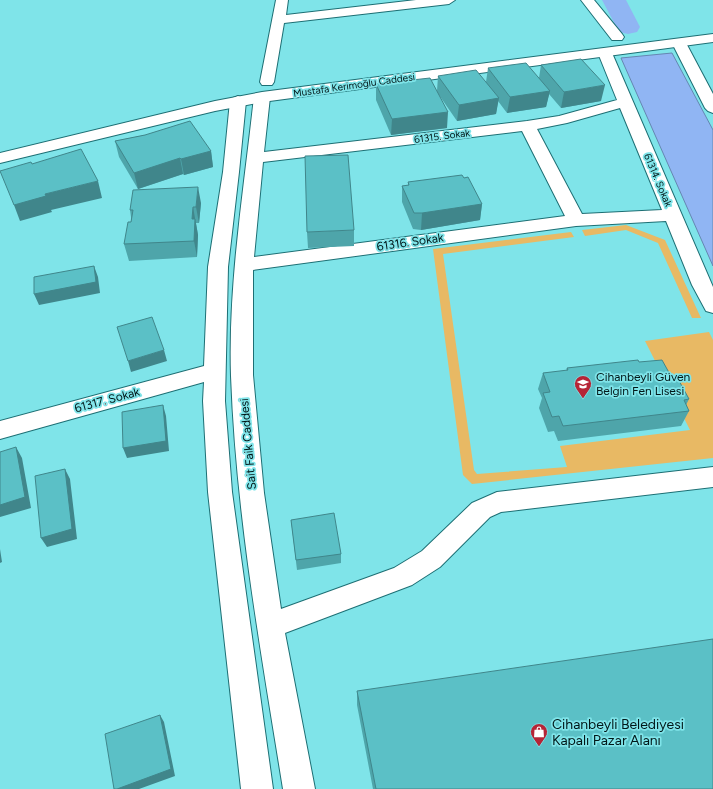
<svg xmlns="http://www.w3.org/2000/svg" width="713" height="789" viewBox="0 0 713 789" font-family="Figtree,sans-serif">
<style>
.green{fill:#e8b964}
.water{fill:#90b5f3;stroke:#6586b1}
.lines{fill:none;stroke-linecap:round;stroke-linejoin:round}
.river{fill:#90b5f3;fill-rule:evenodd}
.minor-casing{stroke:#1d6f74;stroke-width:2}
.major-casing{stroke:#1d6f74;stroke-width:2}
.minor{fill:#fff;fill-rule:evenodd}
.major{fill:#fff;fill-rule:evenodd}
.wall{fill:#4ea5aa}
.shaded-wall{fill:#40868b}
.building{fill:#5bc0c6;stroke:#40868b}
.labels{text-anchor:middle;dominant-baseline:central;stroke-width:3.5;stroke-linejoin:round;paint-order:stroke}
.far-street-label{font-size:10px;fill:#021718;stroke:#7fe4e9}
.street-label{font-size:12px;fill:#021718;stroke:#7fe4e9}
.poi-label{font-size:12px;fill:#021718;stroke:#7fe4e9;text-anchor:start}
.near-poi-label{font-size:14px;fill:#021718;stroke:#7fe4e9;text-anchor:start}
</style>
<rect width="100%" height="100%" fill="#7fe4e9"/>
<path class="green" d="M626,225L665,240L701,318H692L658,243L626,230L585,236L582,230Z
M571,232L574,237L443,254L474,470L477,474L567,467L560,446L690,430L645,341L709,332L713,340V458L472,484L463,475L433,249Z"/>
<path class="water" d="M672,53L713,130V266L621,58Z"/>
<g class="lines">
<path class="river" d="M602,0H626L640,27L637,32L628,34L619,32Z"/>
<defs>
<path id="minor" d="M276,0H288L286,15L416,0H455L449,4L284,23L274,82L272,85H262L260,82Z
M581,0H594L622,34L624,37L622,40H612Z
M679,39L684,40L686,43L713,94V113L708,111L705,108L672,43L674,40Z
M605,49L610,50L612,53L713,287V313L706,311L692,285L666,221L576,226L253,270V375L264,493L281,609L394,568L422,551L472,503L497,492L713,467V487L501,512L490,517L440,567L412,585L285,633L315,789H283C261,652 236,515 231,376C228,283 244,189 254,97L257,94H267L270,97L264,152L527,121L559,116L617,100L598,53L600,50ZM620,108L662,210L582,214L537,129L567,123ZM522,131L565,216L254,257L263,162Z
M238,96L243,98L246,101L239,172L228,267L225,401L232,492L273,789H241L208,492L203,401L204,382L0,439V421L204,366L208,267L223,172L230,101L233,98Z"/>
<path id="major" d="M713,34V42L262,102L215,111L0,163V153L215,101L262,92Z"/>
</defs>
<use href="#minor" class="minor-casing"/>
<use href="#major" class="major-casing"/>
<use href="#minor" class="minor"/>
<use href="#major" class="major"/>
</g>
<path class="wall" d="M541,65L601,101L561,108L549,94L546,107L507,113L498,101L496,114L457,121L439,95L447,128L391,135L376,100V84L437,91L438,76L486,82L488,68L539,78Z
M145,135L211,151L213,167L184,175L183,174L138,189L119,157L115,141Z
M408,182L482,204L480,220L421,230L413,229L402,202V186L408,185Z
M201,203L199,223H196L198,235L197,257L129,261L124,244L131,222V217L130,210Z
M354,230V246L308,248L307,232Z
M639,362L672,378L689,399L686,405L689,411L681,426L558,441L554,431L548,432L539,408L542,398L538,389L543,373L566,371L567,368Z
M291,520L341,554V563L297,570Z
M357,691L713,789H373L357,705Z"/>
<path class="shaded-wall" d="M605,85L601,101L561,108L564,92Z
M550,91L546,107L507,113L510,97Z
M499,98L496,114L457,121L459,105Z
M448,112L447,128L391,135L392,119Z
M211,151L213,167L184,175L181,159Z
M180,158L183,174L138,189L134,173Z
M98,181L102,198L51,210L52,212L20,221L14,205L45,194Z
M198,187L201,203L199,223L196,207Z
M482,204L480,220L421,230L422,213Z
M193,207L198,235L197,257L194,241L192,219Z
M94,266L98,277L100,293L39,305L34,294Z
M164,350L167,361L131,372L128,361Z
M163,405L166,416L169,451L127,458L123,448Z
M16,447L22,458L31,508L0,517V505Z
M65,469L70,479L77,539L47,547L41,538Z
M0,549L2,562L0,563Z
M160,715L164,722L175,776L139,789H117Z"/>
<path class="building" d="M581,59L605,85L564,92L541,65Z
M526,63L550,91L510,97L488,68Z
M476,70L499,98L459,105L438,76Z
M430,78L448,112L392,119L376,84Z
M190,121L211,151L181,159L180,158L134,173L115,141L145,135Z
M81,149L98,181L45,194L46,196L14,205L0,171L31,162L32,164Z
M348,155L354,230L307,232L305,156Z
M462,175L464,178L468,177L482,204L422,213H414L402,186L409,185L408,182Z
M198,187L196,207H193L192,219H195L194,241L124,244L128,222H131L133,210H130L133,190Z
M94,266L96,282L34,294V277Z
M152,317L164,350L128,361L117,327Z
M638,360L639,362L662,360L672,378L677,377L689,399L684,400L689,411L563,426L559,416L552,417L543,393L550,392L543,373L568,370L567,368Z
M163,405L166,441L123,448L122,412Z
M16,447L25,497L0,505V452Z
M65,469L72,529L41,538L35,476Z
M334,513L341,554L296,560L291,520Z
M713,639V789H376L357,691Z
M160,715L171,769L117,789H114L105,734Z"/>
<defs>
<symbol id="school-pin" viewBox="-11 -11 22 30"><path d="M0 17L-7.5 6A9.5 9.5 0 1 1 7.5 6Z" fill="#b62436" stroke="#7fe4e9"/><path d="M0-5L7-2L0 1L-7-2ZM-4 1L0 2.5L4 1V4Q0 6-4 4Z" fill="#fff"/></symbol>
<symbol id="shop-pin" viewBox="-11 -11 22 30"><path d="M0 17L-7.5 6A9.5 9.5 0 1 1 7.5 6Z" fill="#b62436" stroke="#7fe4e9"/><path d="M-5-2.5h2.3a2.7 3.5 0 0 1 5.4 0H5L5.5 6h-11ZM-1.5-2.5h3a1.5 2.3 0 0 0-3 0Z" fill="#fff"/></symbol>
</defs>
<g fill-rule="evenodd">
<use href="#school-pin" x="573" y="374" width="20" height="27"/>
<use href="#shop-pin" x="529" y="722" width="20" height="27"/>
</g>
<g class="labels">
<g class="far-street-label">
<text transform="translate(354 85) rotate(-8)">Mustafa Kerimoğlu Caddesi</text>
<text transform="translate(442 136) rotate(-7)">61315. Sokak</text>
<text transform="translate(658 180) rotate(67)">61314. Sokak</text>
</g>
<g class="street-label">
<text transform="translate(410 242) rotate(-8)">61316. Sokak</text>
<text transform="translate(107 400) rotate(-15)">61317. Sokak</text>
<text transform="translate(248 444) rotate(-95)">Sait Faik Caddesi</text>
</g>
<g class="poi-label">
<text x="596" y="377">Cihanbeyli Güven<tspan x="596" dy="14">Belgin Fen Lisesi</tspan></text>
</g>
<g class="near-poi-label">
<text x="552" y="724">Cihanbeyli Belediyesi<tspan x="552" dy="16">Kapalı Pazar Alanı</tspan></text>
</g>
</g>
</svg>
